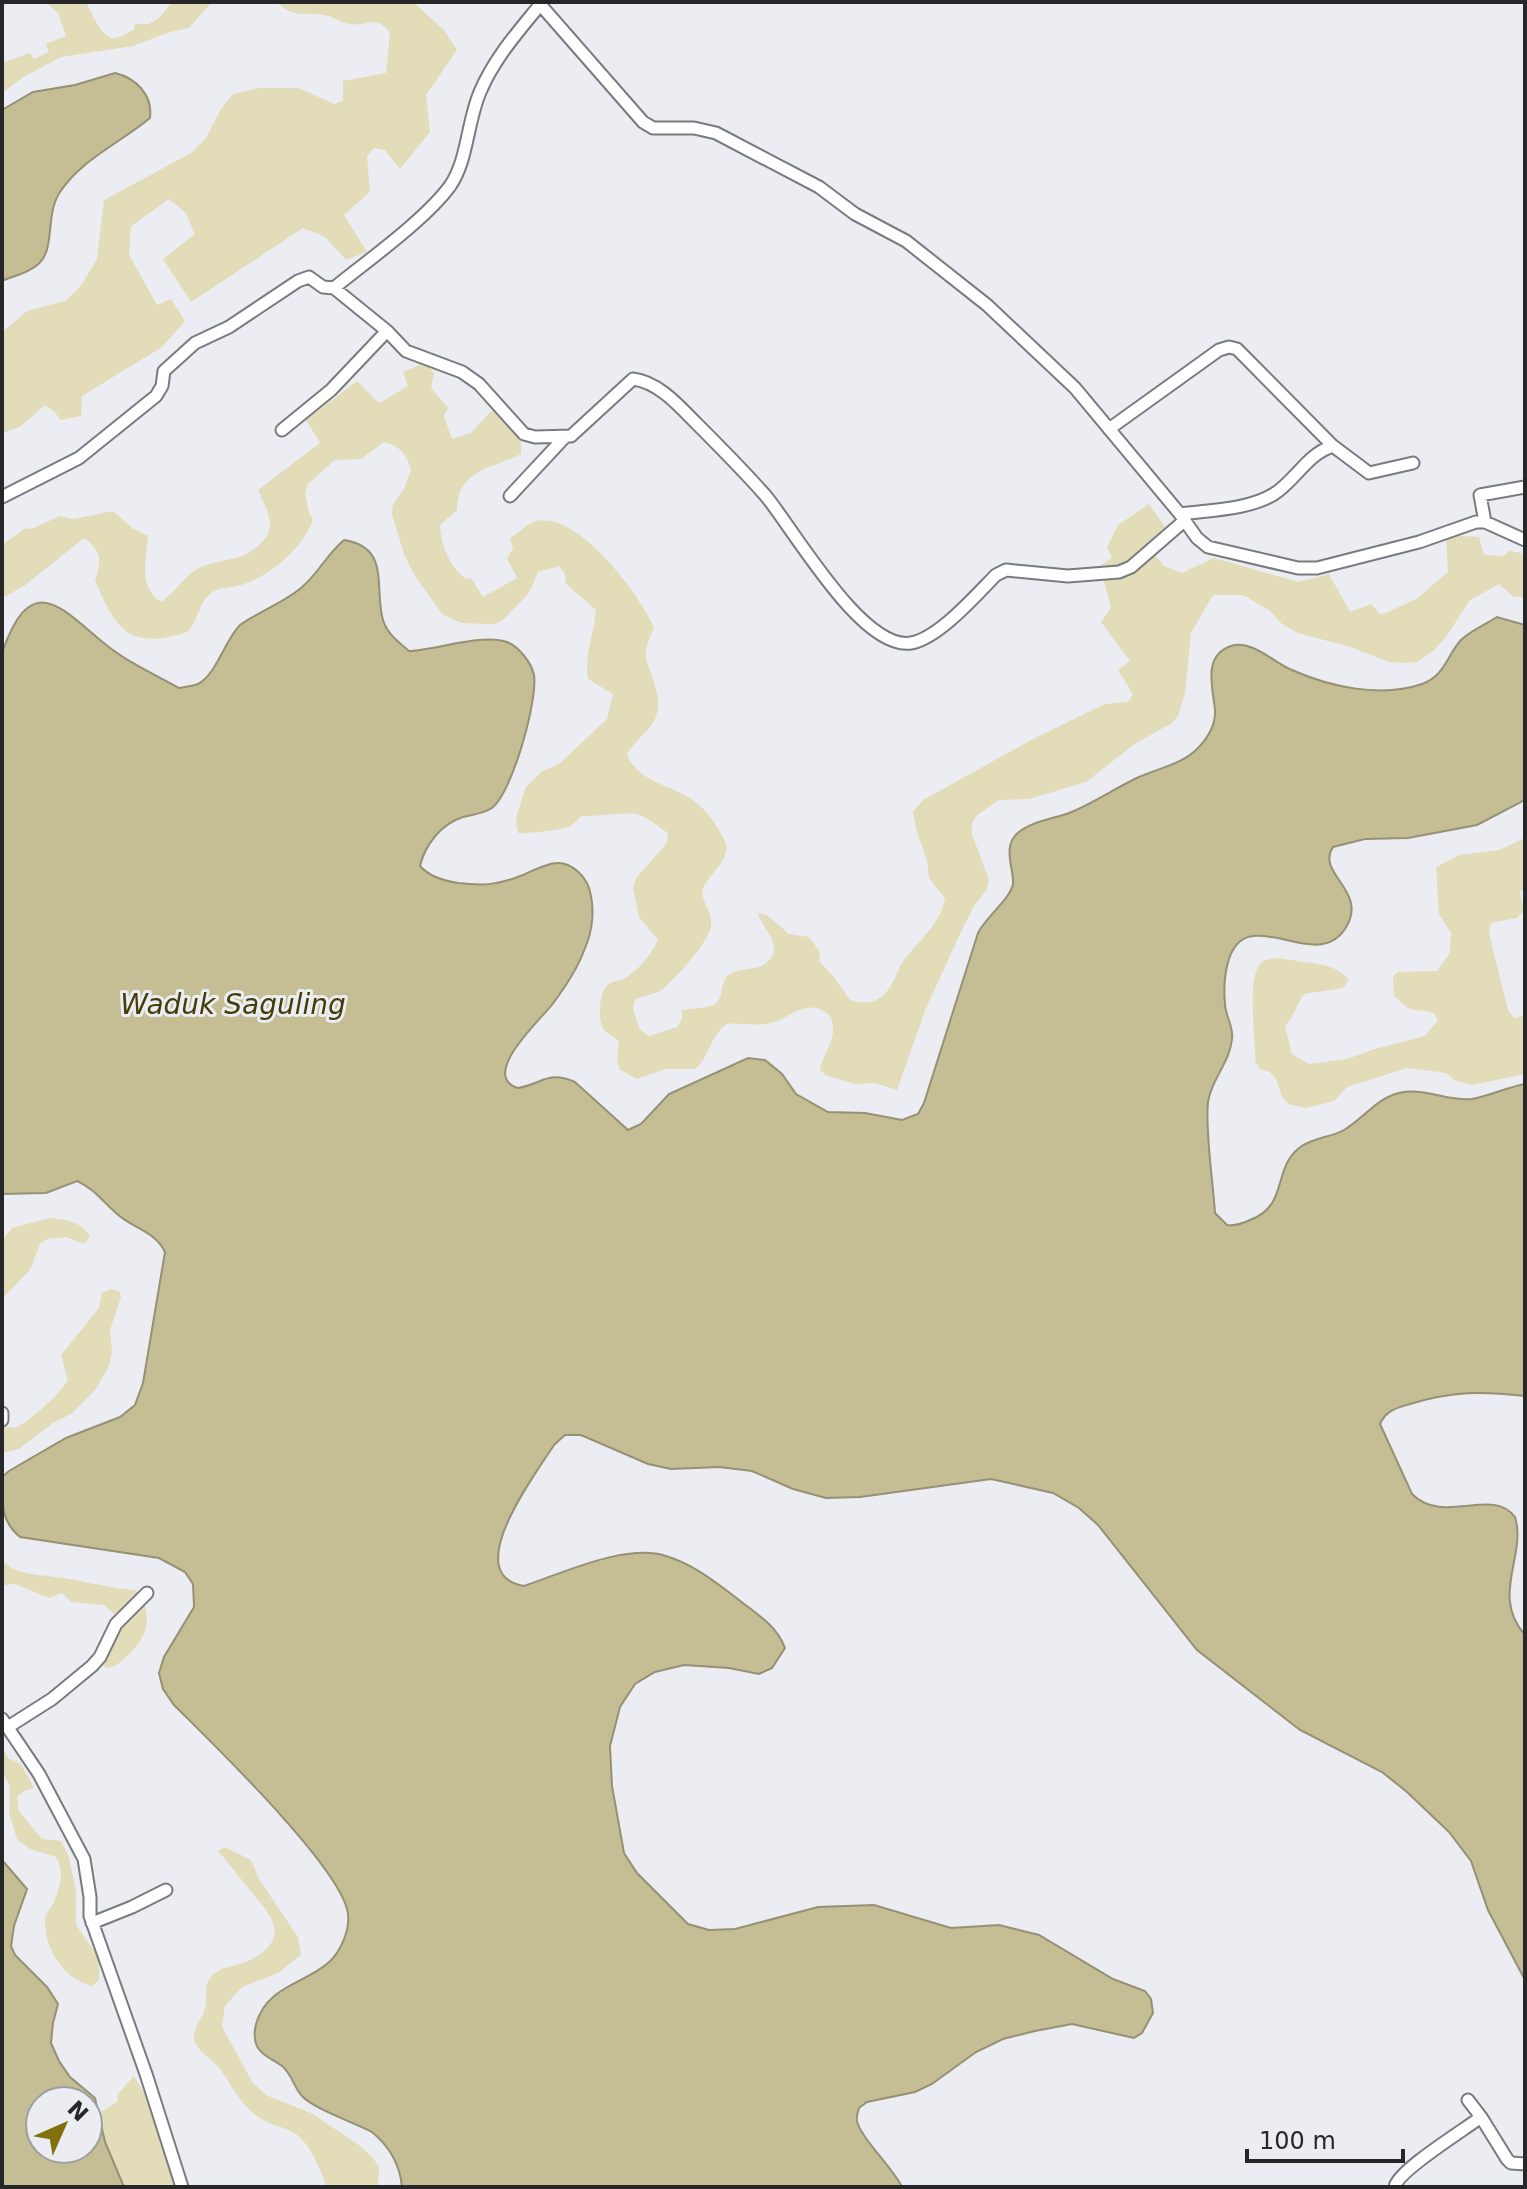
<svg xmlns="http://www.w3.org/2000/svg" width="1527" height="2189" viewBox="0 0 1527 2189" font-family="'DejaVu Sans',sans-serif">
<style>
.green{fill:#e3dcb8}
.water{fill:#c5bd94;stroke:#969074;stroke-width:2;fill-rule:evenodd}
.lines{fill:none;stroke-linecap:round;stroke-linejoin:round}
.minor-casing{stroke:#787b7f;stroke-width:15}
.minor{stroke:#fff;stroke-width:11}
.labels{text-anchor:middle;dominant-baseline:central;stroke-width:6;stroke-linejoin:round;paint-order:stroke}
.water-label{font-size:28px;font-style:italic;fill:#463c08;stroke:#ebedf2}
</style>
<rect width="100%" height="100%" fill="#ebedf2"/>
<path class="green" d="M46,2H86C91,12 102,39 115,38C121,37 129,32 134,30L135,24H149L160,17L172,2H212L189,28L170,32L133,46L61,57L25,76L2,93V60L4,62L30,53L34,59L49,52L46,44L66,36L58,13Z
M276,2H413L444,30L457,50L426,95L430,132L400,169L385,150L374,148L367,156L370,192L344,215L367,252L346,260L325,237L303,228L191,302L163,259L195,234L185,212L169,199L131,226L129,255L157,305L171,299L185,321L162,347L82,396L81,416L60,420L55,412L45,405L20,427L2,433V332L27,311L65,301L80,287L97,259L104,200L191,153L206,138L221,109L233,94L260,88H299L334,104L343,101V81L386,73L390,33C375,13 368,27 349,24C340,23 333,16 324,15C301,11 297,20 276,2Z
M419,365L429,367L434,373L431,388L448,408L444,416L452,439L471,433L489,413L504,404L521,437V454C490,469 457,471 457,510L440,525C441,545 449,566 466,579L471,578L483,597L517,578L507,558L513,548L510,538C517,534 528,523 536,521C579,512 638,593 654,627C651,636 644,648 646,658C651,677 664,699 655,719C649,732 634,741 627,754C636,782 673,785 694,801C707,810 717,826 724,839C736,862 697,879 703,898C707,909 712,914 711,927C709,941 675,979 663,989C656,994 643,996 635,1000L633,1009L640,1030L649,1036L677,1027L682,1019V1010C691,1008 705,1009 713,1005C726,999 718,981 730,974C744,966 767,973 773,953C778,940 761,926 758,913L767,915L789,934L809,937L820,952L819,961L833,976L850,1000C858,1002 867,1004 874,1001C896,991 895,969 907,956C922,938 940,923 945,899L929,878L927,860L917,832L913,812L923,800L1031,740L1105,704L1128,702L1133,694L1118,670L1130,661L1101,622L1111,608L1100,566L1112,558L1107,547L1118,525L1149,504L1165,527L1146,545L1164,566L1182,573L1214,558L1298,582L1329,574L1350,612L1371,604L1381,615L1416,599L1448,572L1446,535L1479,537L1484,555L1504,556L1509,551L1521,553L1525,561V597H1514L1499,584L1470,600L1446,637L1433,651L1417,662L1407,663L1389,662L1350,647L1298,633L1282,624L1269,610L1243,595H1213L1191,633L1185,693L1178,716L1172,723L1136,743L1086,782L1029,799L999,800L976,816L972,824V834L989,880L987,889L974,906L960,934L926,1008L897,1090L875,1083L856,1084L827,1076L820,1070C822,1055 834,1044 833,1028C833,1021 831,1016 825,1012C805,999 790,1018 771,1023C758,1027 741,1022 727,1024C709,1036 711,1056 695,1069H665L637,1079L620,1070L617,1061L619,1041C615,1038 608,1034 604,1030C597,1021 599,990 609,984C612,981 617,981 621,980C638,972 650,956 658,940L639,917L633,888L636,878L667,843L668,833C659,827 650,819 640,815C630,811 596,817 581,816C577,820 571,827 565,828C559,830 523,834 518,833L516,824L517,814L526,787L541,772L559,764L607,719L613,694L588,679C584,655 594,634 596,610L566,584L565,574L559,566L538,572L529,593L502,621L493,624L462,623L443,615L413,573L404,554L392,514L393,505L404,489L411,470C407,454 400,446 384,442L361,459L335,460L308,484L305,493L309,512L313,520C302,549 270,576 241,585C232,588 218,587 211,593C199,603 198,618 189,631C172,638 143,644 126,631C111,620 103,597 95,581C101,561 103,551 84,538L24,586L2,598V545L26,528L31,529L60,516L74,519L113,511L132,528L148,536C146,559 138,587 161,602C176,592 184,576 199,568C212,562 223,561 236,558C244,556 251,552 258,546C280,527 267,512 258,490L320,443L306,420L357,381L379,403L408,386L403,372Z
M1525,838V889L1520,892L1524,911L1517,918L1491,923L1489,933L1508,1010L1514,1018L1525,1016V1074L1472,1085L1454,1080L1447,1073L1407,1068L1347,1087L1334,1101L1306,1108L1288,1104L1282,1097L1276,1079L1270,1072L1260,1069L1255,1061C1257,1041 1243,967 1266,960C1277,956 1293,961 1304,962C1321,964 1338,966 1349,980L1343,988L1304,994C1296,1006 1296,1013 1285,1026L1292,1054L1309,1064L1347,1059L1375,1049L1425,1036L1438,1020L1434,1013C1410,1007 1414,1015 1394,996L1393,977L1397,972L1437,971L1450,953L1451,933L1439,914L1436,867L1460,855L1499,850Z
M50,1218C66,1220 82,1221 90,1237L84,1244L66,1237L47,1239L40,1244L30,1270L2,1299V1240L12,1228Z
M111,1289L120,1292L121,1297L110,1330L112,1352L109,1366L95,1390L71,1414L53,1423L19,1449L2,1453V1426L16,1428C35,1416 56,1398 68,1380L61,1355L99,1308L102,1293Z
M2,1561C18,1575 35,1574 55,1577C82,1580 107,1588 135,1590C154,1611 149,1636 129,1654C122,1660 117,1667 108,1668L102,1665L103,1658L122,1621L104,1605L71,1602L62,1593L49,1598L15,1584L2,1585Z
M2,1746L8,1758L21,1764L34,1788L24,1791L17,1797L19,1811L42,1839L61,1841L69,1857L76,1892V1925L96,1953L99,1962V1980L92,1986C64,1980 44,1948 45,1920C45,1914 50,1909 53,1904C60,1888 65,1871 56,1857L30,1849L17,1839L9,1813L10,1787L2,1771Z
M225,1847L251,1860L259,1879L298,1937L301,1955L278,1973L242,1987L225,2006L222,2026L252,2082L266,2095L311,2113L359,2145L374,2159L379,2168L378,2187H327C320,2170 312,2146 296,2134C286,2127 273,2126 263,2120C242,2108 233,2087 220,2069C212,2058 194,2051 194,2036C194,2026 203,2018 205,2008C208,1998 203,1988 210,1978C218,1966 236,1967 248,1961C298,1936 266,1911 245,1884C236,1873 228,1862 218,1851Z
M134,2076L145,2095L176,2187H124L105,2142L99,2113L117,2102L118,2094Z"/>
<path class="water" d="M115,73C136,78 153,95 150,118C120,143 82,159 60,192C44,216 57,251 36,266C26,274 13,276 2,281V110L33,92L75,85Z
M344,540C389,547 375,584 382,616C385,632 397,641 409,651C436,650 483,633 507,642C519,647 531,662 534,675C538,700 512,793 492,808C485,813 472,815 463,817C441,824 425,845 420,866C429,876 444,881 458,883C484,886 498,885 523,875C534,870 547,863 558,863C572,863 585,876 589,888C595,908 593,930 585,948C578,968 564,989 551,1006C540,1020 479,1076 518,1088C542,1084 548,1070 575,1082L628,1130L641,1124L669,1094L748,1058L765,1060L782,1074L796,1094L828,1112L865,1113L902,1120L918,1114L924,1103L978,933C985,918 1011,898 1013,884C1014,870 1004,851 1014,837C1026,822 1053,819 1069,813C1094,803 1115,788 1139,777C1159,768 1183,764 1198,748C1208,738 1216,724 1215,710C1213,688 1202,656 1231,646C1252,639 1274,663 1292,670C1330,687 1381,698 1422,684C1445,676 1447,655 1461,640C1470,631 1486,624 1497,617L1525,625V800L1477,825L1408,838L1365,839L1333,847C1315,874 1370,891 1345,929C1323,962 1282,932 1253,936C1225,939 1223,983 1225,1004C1225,1015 1234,1027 1232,1039C1230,1062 1211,1080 1208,1102C1205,1132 1213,1181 1215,1213L1227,1225C1235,1226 1242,1224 1250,1220C1289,1205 1272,1170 1299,1148C1313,1137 1330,1138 1344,1130C1363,1119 1377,1098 1399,1093C1425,1087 1448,1102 1472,1099C1489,1096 1508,1087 1525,1084V1396C1481,1391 1453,1391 1410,1404C1397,1408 1386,1410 1380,1424L1412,1494C1444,1526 1492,1486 1515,1517C1527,1555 1490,1596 1525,1635V1980L1488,1910L1471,1861L1449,1832L1407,1792L1382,1772L1300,1730L1197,1650L1098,1525L1079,1508L1053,1493L991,1479L860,1497L826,1498L793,1489L752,1471L719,1467L671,1469L648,1464L581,1435H565L554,1445C537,1472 458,1575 524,1586C563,1573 626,1543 666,1556C693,1564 717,1583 739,1600C757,1614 777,1626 785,1648L772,1668L759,1674L729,1668L684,1665L655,1672L635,1684L620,1707L610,1746L612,1786L624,1853L637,1873L688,1924L709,1930L735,1929L818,1907L874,1905L951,1928L999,1925L1039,1935L1113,1979L1145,1991L1151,1999L1153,2013L1142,2033L1134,2038L1072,2024L1035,2031L1003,2039L976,2052L932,2084L915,2092L867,2102L859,2108C858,2112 856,2116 857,2121C860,2137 893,2168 902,2187H402C400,2165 389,2146 372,2132C355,2123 314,2109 302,2096C294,2088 292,2074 282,2066C274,2060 264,2057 258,2048C254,2041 254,2032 256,2024C267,1986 304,1984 328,1963C340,1953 350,1931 348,1914C343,1869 211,1742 174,1705L163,1689L159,1673L164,1657L194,1607L193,1584L185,1572L159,1558L20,1537C0,1521 2,1501 2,1477L9,1471L66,1438L120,1417L135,1405L143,1383L165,1252C154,1230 133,1229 116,1213C102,1201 95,1189 77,1181L46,1193L2,1194L3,650C32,570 60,607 105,644C127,662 154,674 179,688C185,687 193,686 198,684C216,675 225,640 240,625C260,611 283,603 301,588C318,574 327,554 344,540Z
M2,1860L27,1889L14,1926L11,1946L15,1955L47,1987L58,2004L53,2023L51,2043L59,2061L70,2077L95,2098L105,2142L124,2187H2ZM40,2101H88V2149H40Z"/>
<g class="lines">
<defs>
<path id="minor" d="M538,2L643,122L653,128H694L716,133L819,187L855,214L906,241L987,305L1075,388L1180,514L1197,538L1208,547L1298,568H1317L1419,542L1476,522H1485L1525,540
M334,288C367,261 425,220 450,186C468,160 467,122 480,92C494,59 517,33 539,6
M1109,429L1219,350L1229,347L1237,349L1333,446
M282,430L331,390L387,331
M510,496L564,438
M2,497L79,458L156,396L162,386L164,371L195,343L229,327L298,281L309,277L323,287L334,288L387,331L406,351L462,372L479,384L524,434L535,437L571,436L633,379C659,382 680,407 697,424C720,447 743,470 765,495C793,528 862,651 911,643C939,638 976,595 996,575L1006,570L1068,576L1119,572L1131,567L1184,521
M1180,514C1210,510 1248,510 1274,494C1296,480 1307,454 1333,446L1369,473L1413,463
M1485,522L1480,495L1525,487
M2,1413V1420
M2,1719L39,1774L84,1859L90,1897V1916L146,2074L182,2187
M8,1727L52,1699L92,1666L100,1657L116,1624L147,1593
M92,1923L132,1907L166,1890
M1468,2100L1481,2117
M1395,2187C1397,2171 1464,2130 1481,2117L1507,2159L1511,2163L1525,2164"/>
</defs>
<use href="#minor" class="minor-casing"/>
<use href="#minor" class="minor"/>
</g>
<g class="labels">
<g class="water-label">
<text x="233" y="1004">Waduk Saguling</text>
</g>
</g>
<rect width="1527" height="2189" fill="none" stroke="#272729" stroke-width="8"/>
<g transform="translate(64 2125) rotate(45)"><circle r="38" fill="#ebedf2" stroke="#9d9ea2" stroke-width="2"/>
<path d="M0-6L14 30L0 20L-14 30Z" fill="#81700e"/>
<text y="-12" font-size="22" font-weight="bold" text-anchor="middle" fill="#272729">N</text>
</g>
<path d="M1247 2149v12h156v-12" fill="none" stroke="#272729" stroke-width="4"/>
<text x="1259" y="2149" font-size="24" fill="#272729" stroke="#ebedf2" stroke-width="6" paint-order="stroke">100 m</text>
</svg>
